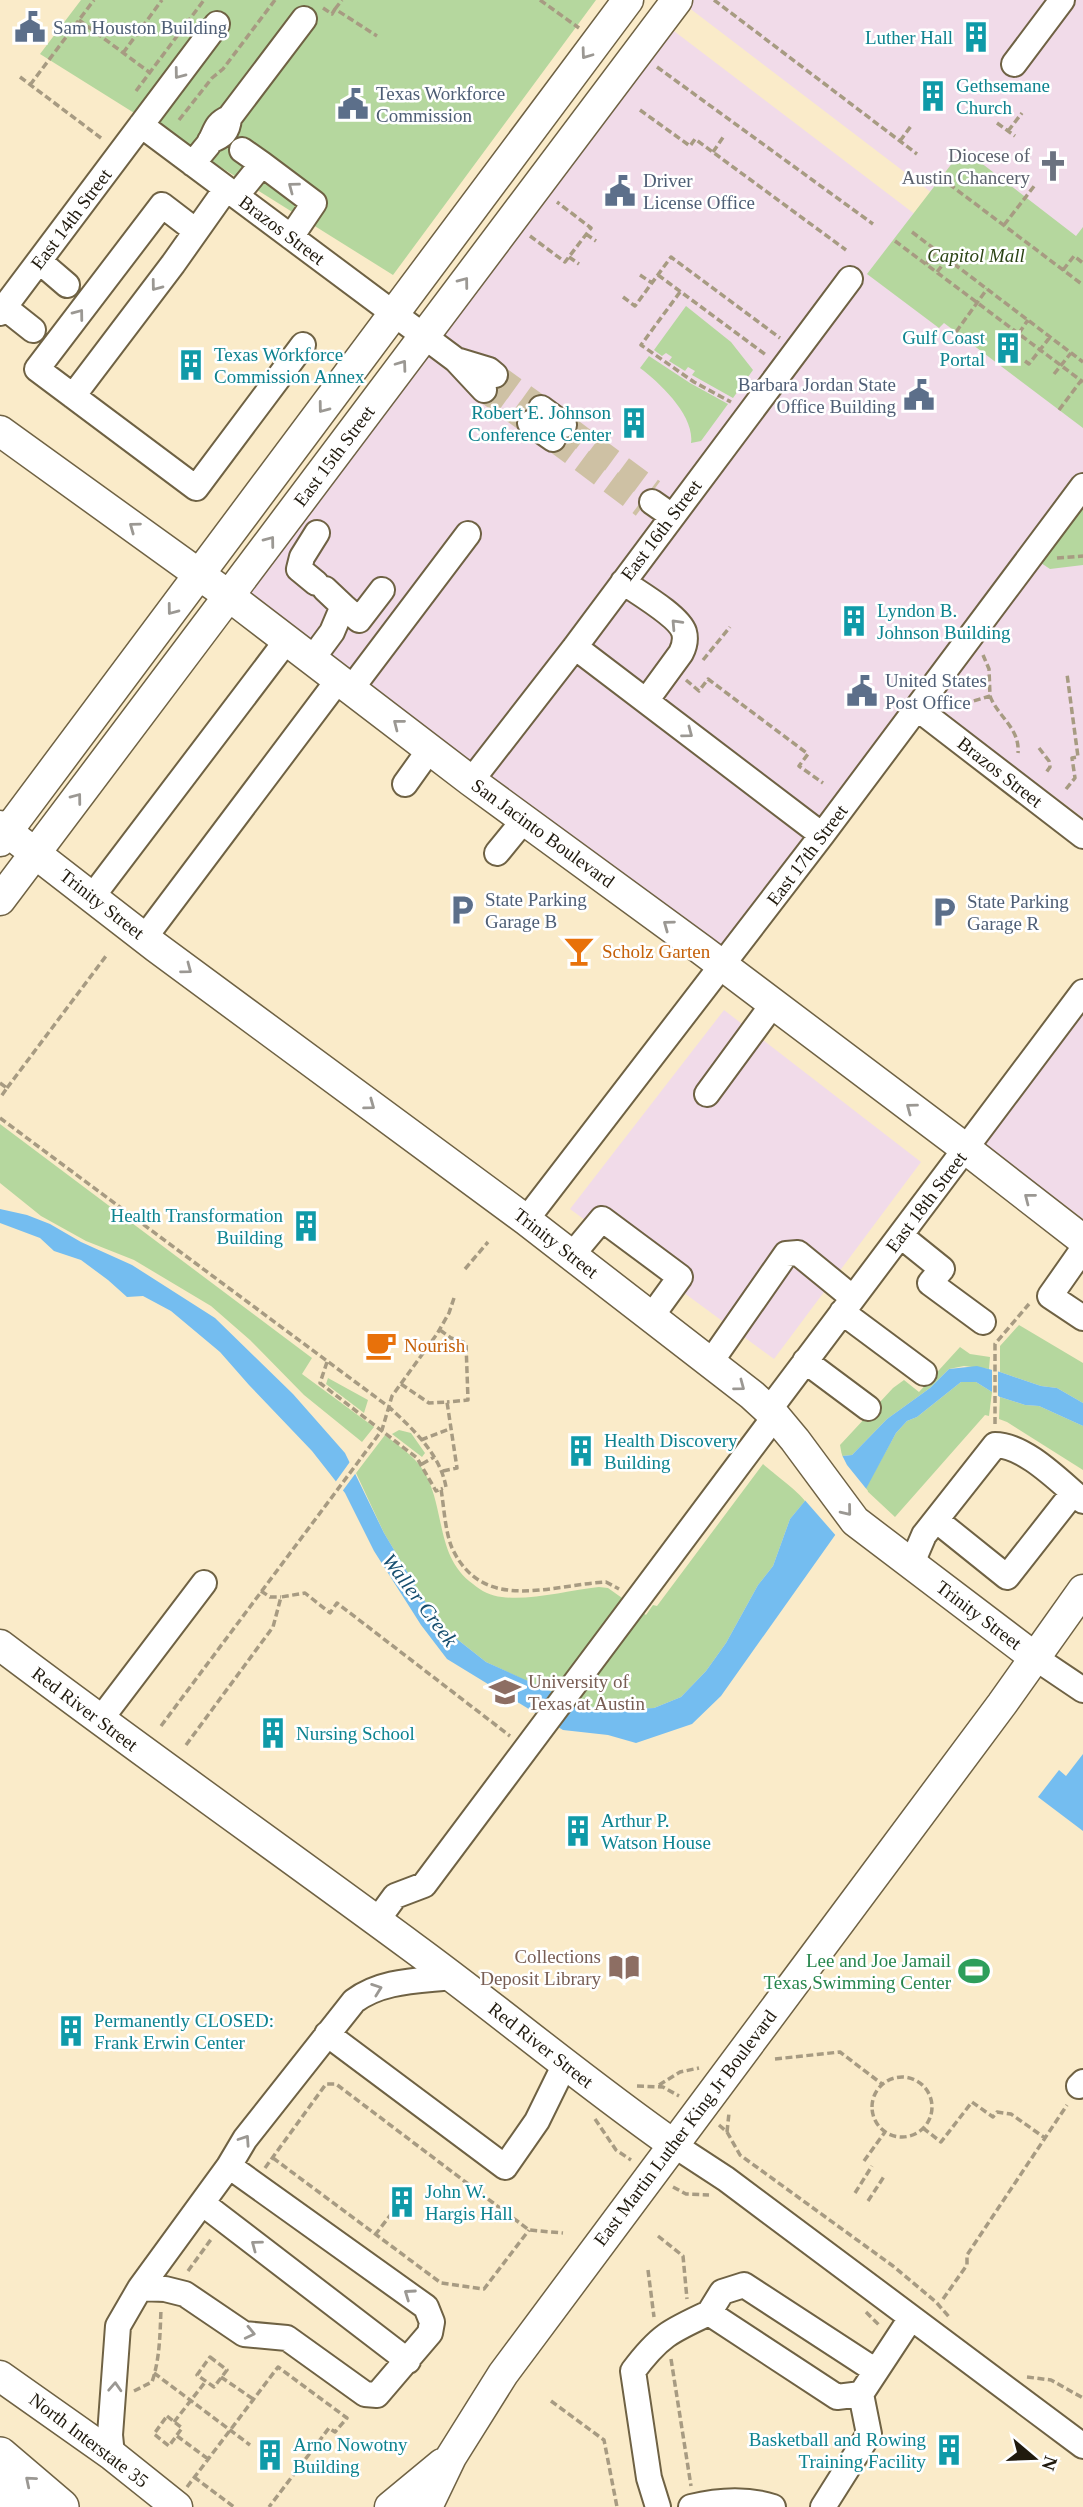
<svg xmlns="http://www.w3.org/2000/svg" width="1083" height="2507" viewBox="0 0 1083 2507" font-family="Georgia,serif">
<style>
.commercial{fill:#f1dbe9}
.green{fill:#b5d79e}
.water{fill:#74bdf0}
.pier{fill:#faebc9}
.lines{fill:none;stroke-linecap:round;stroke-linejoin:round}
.minor-tunnel{stroke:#cec1a4;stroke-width:24;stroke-dasharray:24 12;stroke-linecap:butt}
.minor-casing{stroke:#6f6244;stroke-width:28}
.major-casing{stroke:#6f6244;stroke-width:33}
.highway-casing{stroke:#6f6244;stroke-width:38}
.path{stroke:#a79b82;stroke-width:3.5;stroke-dasharray:7 3.5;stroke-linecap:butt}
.minor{stroke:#fff;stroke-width:24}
.major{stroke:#fff;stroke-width:30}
.highway{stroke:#fff;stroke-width:35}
.oneway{stroke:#9b9893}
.labels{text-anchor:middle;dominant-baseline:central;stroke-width:5;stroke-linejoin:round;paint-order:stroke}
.service-label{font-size:19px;fill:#4e5e75;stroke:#fff;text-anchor:start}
.culture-label{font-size:19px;fill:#0d838f;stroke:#fff;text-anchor:start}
.worship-label{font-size:19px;fill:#5b616d;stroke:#fff;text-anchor:end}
.street-label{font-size:19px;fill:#201a0e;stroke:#fff}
.park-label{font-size:19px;font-style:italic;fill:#2b4414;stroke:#fff}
.food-label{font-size:19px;fill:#c56008;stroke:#fff;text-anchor:start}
.education-label{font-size:19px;fill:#785e54;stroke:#fff;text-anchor:start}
.leisure-label{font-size:19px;fill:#27864d;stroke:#fff;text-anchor:end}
.water-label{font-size:21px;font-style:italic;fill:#164e6f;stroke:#fff}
</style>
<rect width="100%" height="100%" fill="#faebc9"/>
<path class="commercial" d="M693,0H1083V308L688,7Z
M670,28L1083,342V818L918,693L724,953L245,593Z
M724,1010L921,1162L774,1359L570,1209Z
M1083,1011V1219L985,1144Z"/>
<path class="green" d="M81,0H596L393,275L40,54Z
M963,149L1076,236L1083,227V428L944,323L939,328L867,274Z
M686,306L731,342L753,370L733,398L692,375L695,371L688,367L685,371L669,361L672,357L666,353L662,356L654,350Z
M649,356L690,383L728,404L701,441L691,443C695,416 660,383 640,368Z
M1083,507V565L1050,569L1041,563Z
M0,1124L312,1358L302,1374L374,1427L362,1442L304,1395L250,1340L211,1306L134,1260L86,1241L41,1216L0,1183Z
M1019,1325L1083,1363V1403L1057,1388L1041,1386L1000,1372V1346Z
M960,1347L970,1354L990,1357L989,1369L964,1366L949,1369L930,1388L887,1419L852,1455L842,1456L840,1445L893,1388L904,1380L919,1392Z
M328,1378L368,1400L364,1413L326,1384Z
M961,1382H976L992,1392L989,1416L985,1415L895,1517L865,1489L896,1433L907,1421L917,1417Z
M1000,1397L1025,1405L1039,1406L1083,1426V1470L1007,1422L999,1419Z
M399,1430L411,1433L425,1453L422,1457L392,1434Z
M385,1435C400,1447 419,1459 427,1477C445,1514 437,1558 473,1584C481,1591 491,1596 502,1597C531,1601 569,1590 599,1587L608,1588L646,1615L653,1605L657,1606L763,1464C774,1474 798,1491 805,1501L790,1519L773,1566L758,1585L726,1643L706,1671L681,1697L654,1708L618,1710L584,1706L527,1681L486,1662L448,1632L424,1600L384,1533L356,1473Z"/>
<path class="water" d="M0,1209L27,1215L50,1224L81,1242L132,1265L215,1318L293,1394L345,1453L384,1533L424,1600L448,1632L486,1662L584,1706L618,1710L654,1708L681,1697L706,1671L726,1643L758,1585L773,1566L790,1519L842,1456L852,1455L887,1419L930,1388L949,1369L977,1366L1000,1372L1041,1386L1057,1388L1083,1403V1426L1039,1406L1025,1405L1000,1397L976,1382H961L917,1417L907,1421L896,1433L860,1500L721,1696L692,1724L636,1743L608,1735L563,1730L447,1659L421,1625L374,1551L345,1493L312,1451L249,1385L220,1352L171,1311L143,1296L127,1297L108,1280L81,1260L54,1251L40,1238L0,1223Z
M1083,1754V1831L1038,1797L1059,1770L1066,1776Z"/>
<path class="pier" d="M992,1366L998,1367V1400L992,1396Z
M841,1453L847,1465L868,1491L863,1502L838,1538L803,1498Z
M352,1459L358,1470L341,1493L334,1484Z"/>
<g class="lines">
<path class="minor-tunnel" d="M495,375L541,408
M484,390L530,423
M564,425L653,491
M553,439L643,506"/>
<defs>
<path id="minor" d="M1014,64L1062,0
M229,118L304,19
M141,125L456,360L484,390
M242,150L262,164
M193,164C198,157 203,151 208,145C216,133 214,124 229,118C228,132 223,136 210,141
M236,196L262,164L314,203L291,237
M196,231L162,205L37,369L196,488L303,345
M39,261L67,285
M4,307L33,330
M0,313L217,24
M456,360L489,370L495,375
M73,396L173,264L226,189
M541,408L564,425
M530,423L553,439
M652,502L672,516
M623,582C637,592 679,616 684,632C686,639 684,647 681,653L646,701
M316,583L299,569L302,557L317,533
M343,606L359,620L382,590
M575,647L822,835
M312,659L332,632L343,606L325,589
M351,689L468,534
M918,709L1083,836
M471,781L575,647L850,279
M405,784L430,749
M497,853L524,820
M92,897L287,640
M145,937L339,679
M707,1094L773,1004
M526,1220L822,835L1083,486
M901,1236L942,1269L930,1283L983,1322
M1083,1249L1050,1296L1083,1318
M572,1255L602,1219L680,1277L651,1317
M842,1312L924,1373
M805,1361L868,1408
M710,1363L786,1254L798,1253L853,1298
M769,1410L1083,992
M936,1520L1007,1577L1073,1493
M912,1563L924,1535L995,1445C1025,1445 1060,1482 1083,1501
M1034,1657L1083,1690
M100,1720L204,1583
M376,1922L395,1896L424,1885L775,1416
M327,2034L505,2167L537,2121L565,2064
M1079,2086L1083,2082
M674,2145L726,2179L1083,2446
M202,2203L408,2361
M140,2288L229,2166
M876,2371L744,2285L722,2292L709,2313L837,2397L861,2394L911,2318
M112,2455L110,2435L118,2326L140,2288L165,2289L185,2294L244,2334L287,2338L365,2394L377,2395L430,2333L432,2322L426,2307L229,2166L245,2139L354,2001C382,1980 418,1981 453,1977
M658,2507L649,2478L633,2371C659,2336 670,2331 709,2313
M691,2507C719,2500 746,2498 773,2507
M823,2507L869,2434L861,2394"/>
<path id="major" d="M0,431L229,596L471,781L702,950L966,1149L1083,1240
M0,826L156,947L526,1220L752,1395L775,1416L795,1440L855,1521L1034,1657
M0,841L628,0
M0,900L677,0
M0,1645C135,1747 274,1845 411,1946C500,2011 584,2082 674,2145
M0,2376L112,2455L177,2507
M390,2507L442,2464
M427,2507L451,2457L503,2374L1002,1704L1083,1590"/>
<path id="highway" d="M0,2455L61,2507
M0,2487L20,2507"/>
</defs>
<use href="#minor" class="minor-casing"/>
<use href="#major" class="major-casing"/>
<use href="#highway" class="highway-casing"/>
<path class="path" d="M540,0L579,28
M714,0L917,154
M323,8L332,14L335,9L377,36
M335,9L342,0
M79,20L149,72
M123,53L162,0
M657,67L873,224
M20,77L101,138
M30,85L94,0
M136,91L204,0
M640,110L690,146L695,139L846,250
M179,120L212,78L223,69L275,0
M997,123L1015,136
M1008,131L1022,113
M900,141L911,126
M713,152L724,136
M946,176L952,180
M949,184L1083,285
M1004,225L1035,185
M912,232L1083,362
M586,234L596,241
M530,236L565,262L591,228L557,202
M895,241L1083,382
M569,257L579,264
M926,264L936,251
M1063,270L1074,256L1083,263
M937,272L947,259
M640,275L652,283
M658,275L766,355
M680,292L641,345L694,382L731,402
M623,297L635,306L671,257L780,338
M956,332L987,289
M1019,333L1028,320
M1025,361L1029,364L1050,337
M1054,374L1071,353
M1059,410L1083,378
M1057,558L1083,556
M703,660L730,627
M686,680L699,691L708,679L808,754L799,766L823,783
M990,696C998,717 1020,728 1018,753
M953,702H970L990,696L989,669L983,655
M1039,748L1049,761L1050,767L1045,774
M1066,789L1075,778L1072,758L1078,757L1067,674
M0,1083L7,1088L0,1098
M7,1088L106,956
M0,1118L389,1407C413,1429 440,1454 446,1487L441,1489
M465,1269L488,1242
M440,1330L451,1338L466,1343L468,1400L447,1402
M327,1362L320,1383L417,1458L436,1491L441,1489C444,1507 445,1531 452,1548C483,1614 549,1585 606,1582L619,1589
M401,1384L429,1403L447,1402L457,1468L443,1471
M995,1424V1344L1029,1304
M421,1440L452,1428
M422,1464L434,1457
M261,1591L270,1597H281
M161,1726L382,1430L392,1396L437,1334L449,1313L455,1295
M186,1745L273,1627L281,1597L305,1593L330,1613L337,1603L510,1736
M775,2059L840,2052L882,2084
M872 2107a30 30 0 1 1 60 0a30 30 0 1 1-60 0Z
M659,2085L680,2072L699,2068
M637,2086L663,2087L679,2096
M595,2119L616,2150L631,2160
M719,2125L727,2132L740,2155L893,2266L936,2302L950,2318
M923,2128L941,2142L972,2102L993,2117L997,2112L1011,2114L1045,2138
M727,2132L729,2113
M273,2158L441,2283L484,2289L529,2230
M864,2161L885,2132
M265,2168L326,2084H336L529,2230L563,2233
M673,2187L686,2194L709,2195
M855,2193L872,2166
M868,2201L885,2175
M375,2235L392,2213
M658,2236L683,2256L687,2299
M648,2270L654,2317
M188,2271L212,2238
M943,2299L967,2265V2255L1067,2105
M866,2312L880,2326
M210,2357L227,2370L214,2387L197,2375Z
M671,2359L691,2486
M154,2373L250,2445
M221,2377L253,2399
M1027,2377L1051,2380L1083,2398
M134,2391L152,2382C160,2358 160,2334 161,2309
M551,2401L604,2440L617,2507
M167,2416L182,2428L169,2446L154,2434Z
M174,2422L206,2381
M177,2436L208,2459
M194,2477L234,2507
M187,2487L278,2367L347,2418L335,2432L329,2428L269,2507"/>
<use href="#minor" class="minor"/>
<use href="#major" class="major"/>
<use href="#highway" class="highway"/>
</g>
<defs><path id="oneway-chevron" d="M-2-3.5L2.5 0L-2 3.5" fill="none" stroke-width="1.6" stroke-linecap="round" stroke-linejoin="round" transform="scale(1.75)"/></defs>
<g class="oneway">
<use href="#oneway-chevron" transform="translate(586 54) rotate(126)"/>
<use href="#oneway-chevron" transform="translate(179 74) rotate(127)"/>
<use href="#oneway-chevron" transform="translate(293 187) rotate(-143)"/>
<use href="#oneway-chevron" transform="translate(464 282) rotate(-53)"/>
<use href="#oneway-chevron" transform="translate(156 286) rotate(127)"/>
<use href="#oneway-chevron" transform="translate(79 314) rotate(-53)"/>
<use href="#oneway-chevron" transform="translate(402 365) rotate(-54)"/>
<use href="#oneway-chevron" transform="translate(323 408) rotate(127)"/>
<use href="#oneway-chevron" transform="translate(134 527) rotate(-144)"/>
<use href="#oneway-chevron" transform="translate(270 541) rotate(-53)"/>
<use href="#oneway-chevron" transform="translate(172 610) rotate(127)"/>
<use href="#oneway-chevron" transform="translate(676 624) rotate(-133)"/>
<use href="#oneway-chevron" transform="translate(398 724) rotate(-142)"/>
<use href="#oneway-chevron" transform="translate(688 733) rotate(37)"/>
<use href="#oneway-chevron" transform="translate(77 798) rotate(-53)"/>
<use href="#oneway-chevron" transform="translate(668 925) rotate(-144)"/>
<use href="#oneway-chevron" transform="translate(187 969) rotate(37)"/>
<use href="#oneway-chevron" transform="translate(370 1105) rotate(36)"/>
<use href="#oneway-chevron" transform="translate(911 1108) rotate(-143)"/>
<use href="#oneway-chevron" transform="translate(1029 1198) rotate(-142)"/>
<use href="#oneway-chevron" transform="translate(740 1386) rotate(37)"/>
<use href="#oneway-chevron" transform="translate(847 1511) rotate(51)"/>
<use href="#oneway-chevron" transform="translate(377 1989) rotate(-20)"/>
<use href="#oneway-chevron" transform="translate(245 2140) rotate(-56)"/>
<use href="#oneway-chevron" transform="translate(256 2245) rotate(-143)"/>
<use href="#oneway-chevron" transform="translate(409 2294) rotate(-145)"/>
<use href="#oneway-chevron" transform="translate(250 2333) rotate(13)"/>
<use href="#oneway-chevron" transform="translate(115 2387) rotate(-87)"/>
<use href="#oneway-chevron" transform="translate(30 2481) rotate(-140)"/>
</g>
<defs>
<symbol id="civic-bare" viewBox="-9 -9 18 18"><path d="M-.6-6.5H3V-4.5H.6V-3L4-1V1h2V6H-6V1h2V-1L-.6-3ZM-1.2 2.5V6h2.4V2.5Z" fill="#5c6f8a" stroke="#fff" stroke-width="2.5" paint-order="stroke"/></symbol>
<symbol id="building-bare" viewBox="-9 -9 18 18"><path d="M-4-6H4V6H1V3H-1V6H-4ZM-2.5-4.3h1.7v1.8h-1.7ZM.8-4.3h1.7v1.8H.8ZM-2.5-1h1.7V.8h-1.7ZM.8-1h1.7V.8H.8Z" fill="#0f9aa8" stroke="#fff" stroke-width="2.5" paint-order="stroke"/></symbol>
<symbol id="church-bare" viewBox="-9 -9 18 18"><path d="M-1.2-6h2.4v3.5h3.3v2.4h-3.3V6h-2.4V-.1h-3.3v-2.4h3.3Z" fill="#6b7280" stroke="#fff" stroke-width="2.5" paint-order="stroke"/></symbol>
<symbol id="parking-bare" viewBox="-9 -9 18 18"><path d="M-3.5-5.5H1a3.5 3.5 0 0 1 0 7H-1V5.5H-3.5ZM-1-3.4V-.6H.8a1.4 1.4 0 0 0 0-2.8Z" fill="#5c6f8a" stroke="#fff" stroke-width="2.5" paint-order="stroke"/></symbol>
<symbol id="bar-bare" viewBox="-9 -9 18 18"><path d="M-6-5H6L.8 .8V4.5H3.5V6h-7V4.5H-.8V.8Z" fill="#e8710a" stroke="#fff" stroke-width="2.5" paint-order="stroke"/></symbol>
<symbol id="cafe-bare" viewBox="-9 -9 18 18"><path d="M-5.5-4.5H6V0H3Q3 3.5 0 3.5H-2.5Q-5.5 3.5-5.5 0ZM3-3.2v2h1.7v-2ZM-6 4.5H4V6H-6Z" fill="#e8710a" stroke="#fff" stroke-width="2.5" paint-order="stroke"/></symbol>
<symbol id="university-bare" viewBox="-9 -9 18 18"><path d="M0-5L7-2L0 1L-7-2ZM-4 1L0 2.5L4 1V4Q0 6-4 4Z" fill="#8d6e63" stroke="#fff" stroke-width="2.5" paint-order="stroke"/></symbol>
<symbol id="library-bare" viewBox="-9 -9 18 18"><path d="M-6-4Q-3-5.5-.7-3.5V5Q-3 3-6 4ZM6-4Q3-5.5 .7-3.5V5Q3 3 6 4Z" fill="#8d6e63" stroke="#fff" stroke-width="2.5" paint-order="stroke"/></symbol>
<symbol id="stadium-bare" viewBox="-9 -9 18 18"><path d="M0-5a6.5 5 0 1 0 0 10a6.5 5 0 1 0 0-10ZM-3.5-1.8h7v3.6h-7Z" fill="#2e9e5b" stroke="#fff" stroke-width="2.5" paint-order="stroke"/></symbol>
</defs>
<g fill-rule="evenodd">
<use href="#civic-bare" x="8" y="5" width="44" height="44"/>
<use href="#building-bare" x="954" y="15" width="44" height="44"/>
<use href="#building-bare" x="911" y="74" width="44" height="44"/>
<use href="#civic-bare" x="331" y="82" width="44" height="44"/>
<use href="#church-bare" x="1031" y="144" width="44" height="44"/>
<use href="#civic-bare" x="598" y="169" width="44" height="44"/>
<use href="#building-bare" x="986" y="326" width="44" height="44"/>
<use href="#building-bare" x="169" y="343" width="44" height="44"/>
<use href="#civic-bare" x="897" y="373" width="44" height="44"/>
<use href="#building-bare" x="612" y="401" width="44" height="44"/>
<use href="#building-bare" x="832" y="599" width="44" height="44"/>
<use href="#civic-bare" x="840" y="669" width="44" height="44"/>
<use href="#parking-bare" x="440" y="888" width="44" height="44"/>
<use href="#parking-bare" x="922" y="890" width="44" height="44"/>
<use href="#bar-bare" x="557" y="929" width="44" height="44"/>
<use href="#building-bare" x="284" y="1204" width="44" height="44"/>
<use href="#cafe-bare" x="359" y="1323" width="44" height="44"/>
<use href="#building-bare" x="559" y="1429" width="44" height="44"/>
<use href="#university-bare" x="483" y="1670" width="44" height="44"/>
<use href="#building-bare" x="251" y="1711" width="44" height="44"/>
<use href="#building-bare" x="556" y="1809" width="44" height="44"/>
<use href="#library-bare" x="602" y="1945" width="44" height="44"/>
<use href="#stadium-bare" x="952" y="1949" width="44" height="44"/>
<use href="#building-bare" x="49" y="2009" width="44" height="44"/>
<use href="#building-bare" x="380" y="2180" width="44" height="44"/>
<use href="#building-bare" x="927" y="2428" width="44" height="44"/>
<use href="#building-bare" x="248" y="2433" width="44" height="44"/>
</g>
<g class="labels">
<g class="service-label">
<text x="53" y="27">Sam Houston Building</text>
<text x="376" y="93">Texas Workforce<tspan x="376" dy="22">Commission</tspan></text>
<text x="643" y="180">Driver<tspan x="643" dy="22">License Office</tspan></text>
<text x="896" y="384" text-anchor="end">Barbara Jordan State<tspan x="896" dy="22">Office Building</tspan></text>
<text x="885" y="680">United States<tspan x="885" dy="22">Post Office</tspan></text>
<text x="485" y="899">State Parking<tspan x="485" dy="22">Garage B</tspan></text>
<text x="967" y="901">State Parking<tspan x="967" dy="22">Garage R</tspan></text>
</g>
<g class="culture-label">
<text x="953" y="37" text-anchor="end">Luther Hall</text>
<text x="956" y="85">Gethsemane<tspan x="956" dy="22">Church</tspan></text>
<text x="985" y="337" text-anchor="end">Gulf Coast<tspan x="985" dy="22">Portal</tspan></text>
<text x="214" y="354">Texas Workforce<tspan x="214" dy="22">Commission Annex</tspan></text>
<text x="611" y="412" text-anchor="end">Robert E. Johnson<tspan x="611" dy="22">Conference Center</tspan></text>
<text x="877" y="610">Lyndon B.<tspan x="877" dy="22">Johnson Building</tspan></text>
<text x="283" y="1215" text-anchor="end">Health Transformation<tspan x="283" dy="22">Building</tspan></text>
<text x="604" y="1440">Health Discovery<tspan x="604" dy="22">Building</tspan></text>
<text x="296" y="1733">Nursing School</text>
<text x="601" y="1820">Arthur P.<tspan x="601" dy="22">Watson House</tspan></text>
<text x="94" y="2020">Permanently CLOSED:<tspan x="94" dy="22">Frank Erwin Center</tspan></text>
<text x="425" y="2191">John W.<tspan x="425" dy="22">Hargis Hall</tspan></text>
<text x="926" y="2439" text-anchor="end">Basketball and Rowing<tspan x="926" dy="22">Training Facility</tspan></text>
<text x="293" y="2444">Arno Nowotny<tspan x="293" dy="22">Building</tspan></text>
</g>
<g class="worship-label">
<text x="1030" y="155">Diocese of<tspan x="1030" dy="22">Austin Chancery</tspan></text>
</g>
<g class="street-label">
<text transform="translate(71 219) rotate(-53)">East 14th Street</text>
<text transform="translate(282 230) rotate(37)">Brazos Street</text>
<text transform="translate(334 456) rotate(-53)">East 15th Street</text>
<text transform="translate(661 530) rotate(-53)">East 16th Street</text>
<text transform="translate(1000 772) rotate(38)">Brazos Street</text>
<text transform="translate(543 833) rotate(36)">San Jacinto Boulevard</text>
<text transform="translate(807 855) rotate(-53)">East 17th Street</text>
<text transform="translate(102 904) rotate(38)">Trinity Street</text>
<text transform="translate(926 1202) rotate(-53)">East 18th Street</text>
<text transform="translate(556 1243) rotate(38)">Trinity Street</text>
<text transform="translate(979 1615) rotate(37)">Trinity Street</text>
<text transform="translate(85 1709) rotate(37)">Red River Street</text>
<text transform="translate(541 2045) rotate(38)">Red River Street</text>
<text transform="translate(685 2128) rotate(-53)">East Martin Luther King Jr Boulevard</text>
<text transform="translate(89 2440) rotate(37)">North Interstate 35</text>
</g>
<g class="park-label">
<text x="976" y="255">Capitol Mall</text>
</g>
<g class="food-label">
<text x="602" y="951">Scholz Garten</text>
<text x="404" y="1345">Nourish</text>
</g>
<g class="education-label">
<text x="528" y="1681">University of<tspan x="528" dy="22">Texas at Austin</tspan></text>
<text x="601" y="1956" text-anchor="end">Collections<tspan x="601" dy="22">Deposit Library</tspan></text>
</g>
<g class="leisure-label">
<text x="951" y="1960">Lee and Joe Jamail<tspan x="951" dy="22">Texas Swimming Center</tspan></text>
</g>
<g class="water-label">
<text transform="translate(420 1600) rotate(53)">Waller Creek</text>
</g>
</g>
<g transform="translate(1034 2458) rotate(109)" stroke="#ffffff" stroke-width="5" paint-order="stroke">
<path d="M0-5L12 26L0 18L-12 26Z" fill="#201a0e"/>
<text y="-10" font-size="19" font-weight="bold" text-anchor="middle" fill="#201a0e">N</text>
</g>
</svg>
